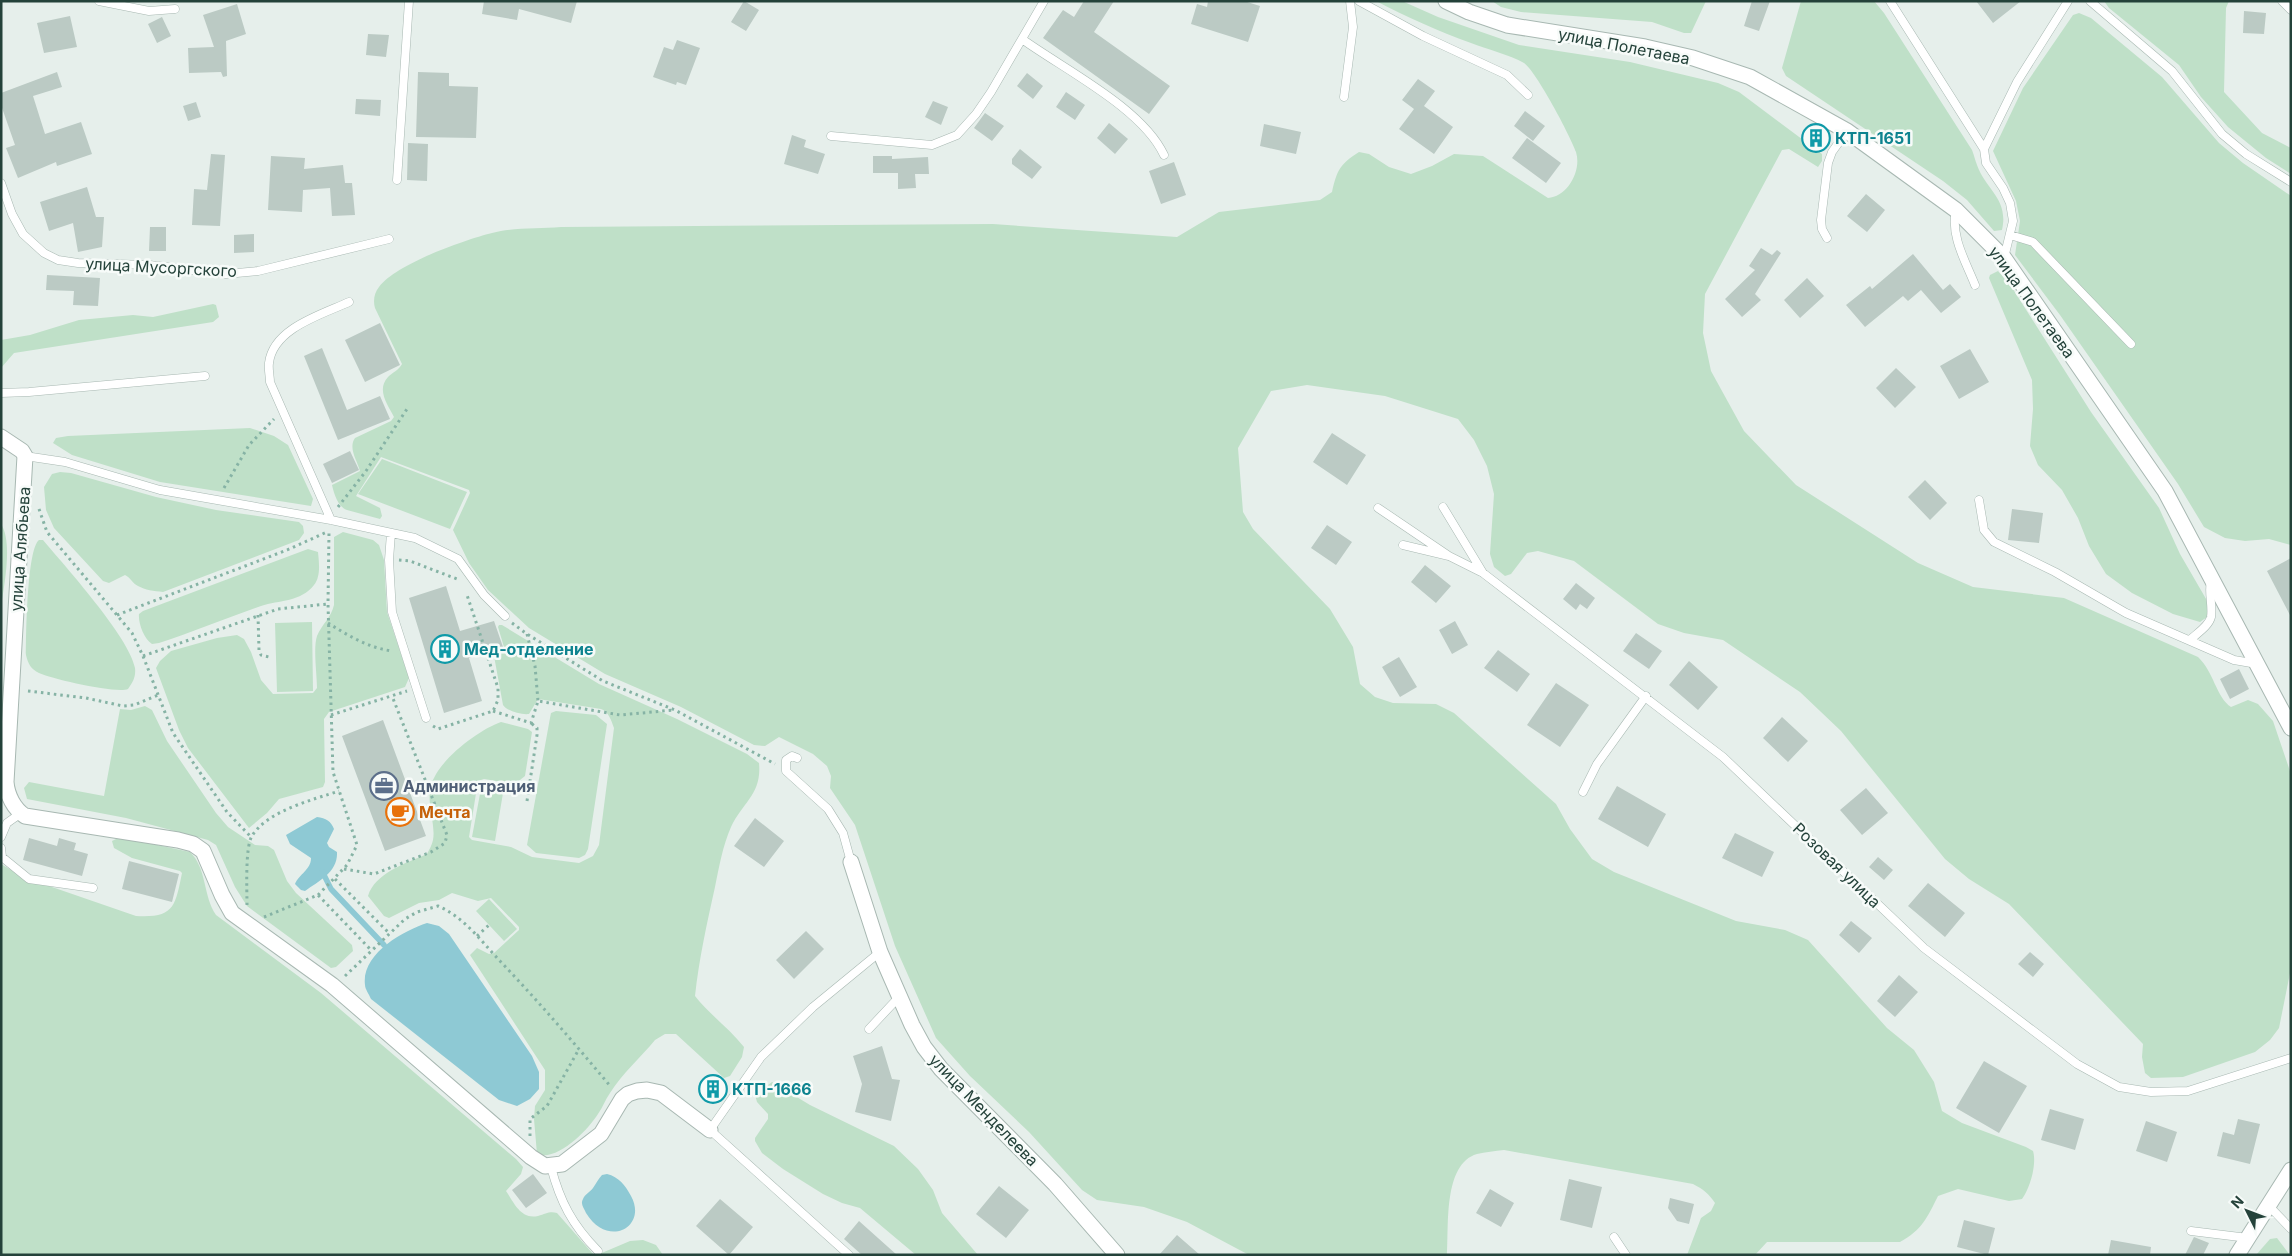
<svg xmlns="http://www.w3.org/2000/svg" width="2292" height="1256" viewBox="0 0 2292 1256" font-family="Inter,sans-serif">
<style>
.green{fill:#bfe0c8}
.water{fill:#8ec9d4}
.lines{fill:none;stroke-linecap:round;stroke-linejoin:round}
.stream{stroke:#8ec9d4;stroke-width:5.5}
.building{fill:#bbcac4}
.lane-casing{stroke:#a8b8b2;stroke-width:9}
.street-casing{stroke:#a8b8b2;stroke-width:17}
.path{stroke:#86b3a5;stroke-width:3;stroke-dasharray:2.5 4;stroke-linecap:butt}
.lane{stroke:#fff;stroke-width:8}
.street{stroke:#fff;stroke-width:15}
.labels{text-anchor:middle;dominant-baseline:central;stroke-width:5;stroke-linejoin:round;paint-order:stroke}
.street-label{font-size:16px;fill:#24423a;stroke:#f7fbf9}
.culture-label{font-size:16px;font-weight:bold;fill:#0d838f;stroke:#f7fbf9;text-anchor:start}
.service-label{font-size:16px;font-weight:bold;fill:#4e5e75;stroke:#f7fbf9;text-anchor:start}
.food-label{font-size:16px;font-weight:bold;fill:#c56008;stroke:#f7fbf9;text-anchor:start}
</style>
<rect width="100%" height="100%" fill="#e6efeb"/>
<path class="green" d="M1376,1H1402L1438,17L1519,45L1630,62L1718,83L1739,92L1822,154V161L1818,167L1789,149L1782,150L1705,294L1703,333L1711,371L1744,431L1796,485L1918,563L1973,587L2064,598L2198,657C2214,672 2216,697 2231,707L2248,700L2258,704L2273,721L2291,774V968L2279,1028L2270,1040L2255,1052L2183,1077L2151,1078L2145,1073L2142,1057L2143,1044L2009,904L1969,879L1945,859L1841,731L1800,692L1723,640L1684,633L1658,624L1574,561L1538,551L1527,553L1511,574L1505,576L1494,567L1490,554L1494,494L1487,466L1474,440L1458,419L1385,396L1307,385L1271,391L1238,448L1243,512L1253,529L1330,609L1353,647L1360,684L1375,697L1393,703L1436,704L1454,713L1556,804L1570,829L1592,859L1614,872L1736,921L1785,930L1808,940L1887,1028L1914,1050L1934,1082L1942,1111L1962,1123L2026,1147L2033,1151C2037,1164 2030,1188 2022,1199L2009,1201L1958,1189L1938,1196C1927,1218 1922,1230 1900,1242H1767L1755,1255H1687L1701,1218L1711,1211L1715,1203C1709,1194 1703,1189 1693,1184L1504,1150C1495,1151 1485,1152 1477,1154C1443,1164 1449,1226 1447,1255H1249L1187,1222L1144,1207L1097,1200L1082,1190L1029,1132L970,1076L936,1038L895,946L855,825L830,788L831,776L827,766L813,754L779,737L765,746L754,745L681,707L605,674L529,628L488,590L469,563L453,530L470,493L469,490L381,457L356,496L380,508L382,516L380,519L347,510C338,507 334,494 332,485L360,471C357,460 348,448 355,438L391,421L394,417C388,405 376,390 388,377C393,372 399,370 402,364L375,308C373,301 374,293 379,287C396,264 464,240 492,233C513,227 539,229 561,227L993,224L1177,237L1219,212L1320,200L1332,192C1337,170 1340,164 1359,152L1369,154L1389,167L1411,174L1432,166L1454,154L1483,156L1548,198C1567,197 1582,171 1576,152C1571,137 1536,71 1524,63C1510,55 1486,49 1471,43C1438,31 1407,17 1376,1Z
M1492,1H1706L1691,33H1684L1652,22L1521,12L1501,7Z
M1801,1H1874L1884,13L1972,150C1974,155 1975,160 1977,165C1986,190 2009,199 2002,230L1994,231L1967,200L1943,181L1786,76L1782,68Z
M2104,1H2229L2226,8L2224,92L2262,133L2291,148V174L2266,158L2228,127L2201,97L2179,65L2109,8Z
M2079,13L2091,18L2162,77L2219,143L2243,163L2291,196V545L2269,539L2245,541L2225,538L2204,527L2178,484L2060,315L2015,255L2020,221L2016,201L1993,151L2023,88L2073,15Z
M1998,271L2011,286L2091,412L2159,508L2180,554L2209,604L2207,617L2200,622L2173,614L2132,593L2106,574L2089,546L2078,518L2062,490L2038,465L2030,446L2033,409L2032,380L1989,278L1990,275Z
M213,304L216,305L219,317L213,322L14,353L1,368V340L30,335L79,320L133,315L153,317Z
M250,428L274,436L288,445L313,499L311,506L160,482L72,455L53,443L56,438L68,436Z
M382,459L467,492L450,529L358,494Z
M60,472L71,473L156,497L216,510L299,522L303,526L304,533L299,540L163,592C154,591 145,590 138,586C132,583 131,578 125,575L109,583L103,581L54,528L46,510L44,487L52,474Z
M1,524C13,542 4,586 1,607Z
M343,532L373,540L379,545L384,560L387,612L409,678L405,687L329,712L324,719L325,782L323,787L279,799L267,813L249,828L188,748L179,730L156,668L160,661L171,651L217,638L237,635L244,639L251,652L261,680L273,694L313,693L317,688C317,674 313,648 317,636C322,624 331,618 334,605V537Z
M39,540H43C64,565 130,638 135,668C136,677 133,682 128,689C117,694 52,679 39,673C31,669 28,664 26,655C26,636 27,549 39,540Z
M308,549L318,552C319,563 321,576 314,585C301,602 279,600 261,606C226,618 193,632 159,643L152,644C144,639 138,623 139,614L143,611Z
M312,622L313,691L277,692L275,623Z
M499,625H502L599,684L677,719L747,754L759,763C762,794 743,802 731,827C723,845 719,867 715,887C707,923 699,959 695,996C710,1015 729,1028 744,1047L742,1057L730,1076L724,1078L676,1034H665L655,1040C641,1057 622,1074 610,1093C605,1100 603,1107 598,1114C588,1130 557,1162 537,1154L534,1119L535,1106L545,1090V1070L470,955L477,948L489,954L494,953L519,930V927L491,898L478,901L452,893L439,900L419,903L389,918L384,916L368,896C375,873 406,863 427,854C429,850 432,845 433,840C436,824 426,803 431,786C437,761 478,730 501,722L528,729L532,732L525,776L515,784L484,779L478,781L469,837L472,840L511,847L532,857L579,863L593,856L599,845L614,728C611,720 609,712 601,709L538,699L529,714C521,715 507,711 503,705L494,656L504,647L498,627Z
M145,706L152,710L167,741L216,813L228,827L255,845L268,846L274,850L287,881L296,893L352,945L353,951L336,967L331,968L247,906L235,887L216,845L208,840L126,818L27,799L24,788L29,782L104,796L120,709L131,710Z
M556,711L596,715L607,724L588,849L585,855L579,858L536,853L527,845L550,718L551,713Z
M482,783L504,787L495,841L472,837Z
M120,837L190,852C207,868 203,896 216,915L321,993L516,1159L523,1167L521,1174L506,1191C514,1203 521,1220 538,1216C546,1214 549,1211 557,1213L594,1255H1V864L23,877L136,916C174,918 175,907 182,873L180,871L132,858L114,848L112,841Z
M489,899L517,929L504,941L476,911Z
M772,1082L810,1105L894,1146L918,1169L933,1190L942,1213L978,1255H916L860,1208L842,1203L823,1194L783,1169L762,1153L755,1141V1138L768,1119V1114L757,1102L755,1095Z
M2277,1238L2290,1255H2256L2270,1239Z
M643,1240L656,1245L663,1255H597L630,1241Z"/>
<path class="water" d="M317,817C326,818 331,821 334,829L327,843L329,847L337,852C338,872 319,881 305,891L301,890L295,884C299,874 311,870 311,858L290,844L286,835Z
M427,923L439,926L449,934L532,1056L539,1072V1089L530,1099L517,1106L499,1100L371,999C369,994 365,989 365,985C361,954 403,931 427,923Z
M607,1174C619,1177 625,1185 631,1196C648,1227 608,1249 586,1213C584,1208 580,1204 583,1199C585,1194 590,1192 593,1188C596,1184 598,1179 602,1175Z"/>
<g class="lines">
<path class="stream" d="M322,871L331,889L384,945"/>
</g>
<path class="building" d="M484,1H577L571,23L519,9L517,20L482,14Z
M744,1L759,10L746,31L731,22Z
M1084,1H1114L1094,32L1170,86L1149,114L1043,38L1063,10L1074,17Z
M1208,1H1244L1260,6L1248,42L1191,24L1197,4L1207,7Z
M1752,1H1770L1759,31L1744,26Z
M1976,1H2021L1993,23Z
M237,4L246,34L226,41L227,76L223,77L221,72L189,73L188,48L214,47L203,15Z
M2244,11L2266,13L2264,34L2243,33Z
M70,16L77,47L44,53L37,23Z
M162,17L171,36L157,43L148,24Z
M368,34L389,35L386,57L366,55Z
M677,40L700,48L686,85L677,82L676,85L653,77L664,47L673,50Z
M57,72L62,87L33,96L45,134L81,122L92,154L57,166L56,162L18,178L6,148L15,145L1,105V93Z
M418,72L449,73V86L478,87L476,138L416,137Z
M1027,73L1043,86L1033,99L1017,86Z
M1418,79L1435,91L1424,106L1453,127L1434,154L1399,129L1414,109L1402,100Z
M1066,92L1085,105L1075,120L1056,107Z
M356,99L381,100L380,116L355,114Z
M933,101L948,107L941,125L925,117Z
M196,102L201,117L188,121L183,106Z
M1525,111L1545,126L1533,141L1514,126Z
M985,113L1004,126L992,141L974,128Z
M1109,123L1128,139L1115,154L1097,138Z
M1264,124L1301,132L1296,154L1260,146Z
M792,135L806,140L804,147L825,154L818,174L784,164Z
M1527,138L1561,163L1546,183L1512,158Z
M408,143L428,144L427,181L407,180Z
M1020,149L1042,167L1032,179L1012,164V159Z
M211,154L225,155L220,226L192,225L194,189L207,190Z
M271,156L305,158L304,169L343,165L345,183H352L355,215L332,216L330,188L303,190L302,212L268,210Z
M873,156H892V159L928,157L929,174H915L916,188L898,189V173H873Z
M1174,162L1186,195L1161,204L1149,171Z
M87,187L96,217H104L102,247L78,252L73,223L49,231L40,202Z
M1866,194L1885,210L1867,232L1847,216Z
M150,227H166V251H149Z
M254,234V252L234,253V235Z
M1761,248L1772,255L1777,250L1781,253L1755,294L1761,300L1742,317L1725,299L1755,270L1749,266Z
M1913,254L1943,290L1950,284L1961,297L1941,313L1921,290L1908,301L1903,296L1865,327L1846,305L1870,286L1872,289Z
M47,275L100,278L98,306L73,305L74,291L46,290Z
M1807,278L1824,296L1800,318L1784,300Z
M380,323L400,365L365,382L345,340Z
M322,348L347,410L380,396L390,419L338,440L304,356Z
M1970,349L1989,382L1959,399L1940,366Z
M1896,368L1916,387L1895,408L1876,388Z
M1332,433L1366,455L1347,485L1313,462Z
M350,451L359,470L332,483L323,464Z
M1925,480L1947,503L1930,520L1908,497Z
M2012,509L2043,513L2039,543L2008,540Z
M1327,525L1352,542L1336,565L1311,548Z
M2291,558V617L2267,571Z
M1425,565L1451,586L1436,603L1411,582Z
M1576,583L1595,598L1587,609L1580,604L1576,610L1563,599Z
M446,586L460,631L494,621L503,647L469,658L482,701L444,713L409,598Z
M1455,621L1468,645L1452,654L1439,630Z
M1636,633L1662,651L1649,669L1623,651Z
M1498,650L1530,674L1517,692L1484,668Z
M1399,657L1417,687L1400,697L1382,667Z
M1689,661L1718,687L1698,710L1669,685Z
M2239,669L2249,689L2230,699L2220,679Z
M1556,683L1589,705L1560,747L1527,725Z
M1782,717L1808,741L1788,762L1763,738Z
M383,720L426,836L385,851L342,736Z
M1617,786L1666,814L1648,847L1598,819Z
M1866,788L1888,813L1862,835L1840,810Z
M755,818L784,841L764,867L734,846Z
M1735,833L1774,852L1762,877L1722,858Z
M29,838L57,846L59,838L76,843L74,850L88,854L82,876L23,860Z
M1878,857L1893,870L1884,880L1869,867Z
M129,861L179,874L172,902L122,889Z
M1928,883L1965,913L1945,937L1908,906Z
M1851,921L1872,938L1859,953L1839,935Z
M806,931L824,949L794,979L776,960Z
M2030,952L2044,964L2033,977L2018,964Z
M1899,975L1918,992L1895,1017L1877,1001Z
M882,1046L892,1079L900,1080L891,1121L855,1112L862,1084L853,1056Z
M1984,1061L2027,1086L1999,1133L1956,1108Z
M2050,1109L2084,1119L2075,1150L2041,1140Z
M2238,1119L2260,1124L2250,1164L2217,1156L2223,1132L2234,1135Z
M2146,1121L2177,1132L2167,1162L2136,1151Z
M533,1174L547,1193L526,1208L512,1190Z
M1569,1179L1602,1187L1592,1228L1560,1220Z
M999,1186L1029,1210L1006,1238L976,1214Z
M1490,1189L1514,1203L1501,1227L1476,1213Z
M1670,1198L1694,1204L1689,1224L1677,1221L1668,1208Z
M720,1199L753,1227L729,1255L696,1226Z
M1964,1220L1995,1228L1988,1255L1957,1247Z
M859,1221L897,1255H862L844,1239Z
M1177,1235L1200,1255H1159Z
M2194,1237L2209,1243L2203,1255H2185Z
M2111,1240L2151,1247L2150,1255H2108Z"/>
<g class="lines">
<defs>
<path id="lane" d="M99,1L149,11L175,9
M1359,1L1423,36L1507,75L1528,95
M1890,1L1984,149
M2090,1L2172,71L2222,134L2246,154L2291,182
M2282,1L2291,10
M1022,39C1065,70 1142,108 1164,155
M1344,97L1353,27L1350,1
M831,136L932,145L957,135L976,114L991,92L1044,1
M397,180L409,1
M1,183L12,214L23,234L44,253L58,260L78,263L149,265L226,274L258,271L389,239
M1956,210C1950,236 1966,262 1975,285
M2010,235L2033,242L2131,344
M1827,238L1822,229L1821,220L1828,163L1832,152L1847,131
M2004,258L2013,221L2010,203L2003,188L1986,163L1984,149L2017,82L2068,1
M1,393L29,392L205,376
M25,456L65,462L160,490L331,520L415,538L458,559L484,595L505,616
M1979,500L1984,530L1994,542L2055,572L2126,613L2234,660L2257,664
M1443,507L1483,573L1723,757L1924,948L2077,1064L2119,1087L2151,1092L2188,1091L2291,1058
M1378,508L1449,556
M331,520L270,382C270,376 268,369 269,363C273,328 323,314 349,302
M391,533L389,560L392,612L426,718
M1403,545L1449,556L1481,572
M2190,640C2196,634 2209,626 2211,617C2213,605 2208,593 2211,581
M797,758L792,756L786,760V771L828,809L843,833L851,862
M1583,792L1597,764L1646,696
M1,837L7,823L21,813
M1,848L2,857L29,879L93,888
M869,1029L899,997
M551,1167C560,1201 572,1225 598,1251
M2269,1206L2291,1229
M2191,1231L2248,1238
M1614,1237L1626,1255
M849,1255L710,1130L761,1057L813,1007L880,952"/>
<path id="street" d="M1446,1L1469,12L1507,25L1645,47L1693,58L1750,77L1847,131L1956,210L2004,258L2165,491L2291,728
M1,437L22,451L25,456L6,782C7,795 14,809 25,816L178,840L193,844L203,851L222,895L232,913L332,985L531,1157L545,1166L562,1164L601,1134L622,1099L628,1094L637,1091L647,1090L661,1093L710,1130
M851,862L880,952L912,1025L924,1047L941,1069L1055,1184L1117,1255
M2237,1255L2291,1170"/>
</defs>
<use href="#lane" class="lane-casing"/>
<use href="#street" class="street-casing"/>
<path class="path" d="M224,488L249,445L274,419
M338,507L366,471L407,409
M39,509L47,532L132,633L143,656L173,733L227,812L251,837
M399,560L410,561L457,579
M117,615L287,550L327,532
M258,615L259,650L261,655L269,657
M328,623C347,635 369,648 392,651
M512,623L527,634L603,681L675,710L775,764
M527,634L535,666L538,701
M143,656L278,609L328,604
M28,691L86,698L123,706L134,705L158,695
M493,711L531,723L538,701L620,715L674,710
M331,715L407,691
M433,726L438,729L493,711L498,700V688L467,595
M527,801L537,735V728L531,723
M344,869L374,874L431,852L445,843L447,835L392,696
M335,879L389,933
M318,895L347,865L357,845L333,772L328,604L329,532
M247,905C247,890 245,847 252,836C267,811 312,800 339,791
M264,917L318,895L371,950
M477,936L489,925
M345,976L405,919L417,912L438,906C464,917 481,941 500,961C539,1002 575,1044 611,1087
M530,1136V1119L547,1106L579,1049"/>
<use href="#lane" class="lane"/>
<use href="#street" class="street"/>
</g>
<defs>
<symbol id="building-ring" viewBox="-11 -11 22 22"><circle r="9.5" fill="#f7fbf9" stroke="#0f9aa8" stroke-width="1.5"/><path d="M-4-6H4V6H1V3H-1V6H-4ZM-2.5-4.3h1.7v1.8h-1.7ZM.8-4.3h1.7v1.8H.8ZM-2.5-1h1.7V.8h-1.7ZM.8-1h1.7V.8H.8Z" fill="#0f9aa8"/></symbol>
<symbol id="office-ring" viewBox="-11 -11 22 22"><circle r="9.5" fill="#f7fbf9" stroke="#5c6f8a" stroke-width="1.5"/><path d="M-6-3h4V-5.5h4V-3h4V5H-6ZM-1-4.5V-3h2v-1.5ZM-6 0V1H6V0Z" fill="#5c6f8a"/></symbol>
<symbol id="cafe-ring" viewBox="-11 -11 22 22"><circle r="9.5" fill="#f7fbf9" stroke="#e8710a" stroke-width="1.5"/><path d="M-5.5-4.5H6V0H3Q3 3.5 0 3.5H-2.5Q-5.5 3.5-5.5 0ZM3-3.2v2h1.7v-2ZM-6 4.5H4V6H-6Z" fill="#e8710a"/></symbol>
</defs>
<g fill-rule="evenodd">
<use href="#building-ring" x="1800" y="122" width="32" height="32"/>
<use href="#building-ring" x="429" y="633" width="32" height="32"/>
<use href="#office-ring" x="368" y="770" width="32" height="32"/>
<use href="#cafe-ring" x="384" y="796" width="32" height="32"/>
<use href="#building-ring" x="697" y="1073" width="32" height="32"/>
</g>
<g class="labels">
<g class="street-label">
<text transform="translate(1624 46) rotate(11)">улица Полетаева</text>
<text transform="translate(161 267) rotate(3)">улица Мусоргского</text>
<text transform="translate(2032 302) rotate(54)">улица Полетаева</text>
<text transform="translate(20 549) rotate(-86)">улица Алябьева</text>
<text transform="translate(1837 865) rotate(44)">Розовая улица</text>
<text transform="translate(984 1110) rotate(46)">улица Менделеева</text>
</g>
<g class="culture-label">
<text x="1835" y="138">КТП-1651</text>
<text x="464" y="649">Мед-отделение</text>
<text x="732" y="1089">КТП-1666</text>
</g>
<g class="service-label">
<text x="403" y="786">Администрация</text>
</g>
<g class="food-label">
<text x="419" y="812">Мечта</text>
</g>
</g>
<rect width="2292" height="1256" fill="none" stroke="#24423a" stroke-width="5"/>
<g transform="translate(2247 1211) rotate(312)" stroke="#f7fbf9" stroke-width="4" paint-order="stroke">
<path d="M0-4L9 19L0 12L-9 19Z" fill="#24423a"/>
<text y="-8" font-size="14" font-weight="bold" text-anchor="middle" fill="#24423a">N</text>
</g>
</svg>
